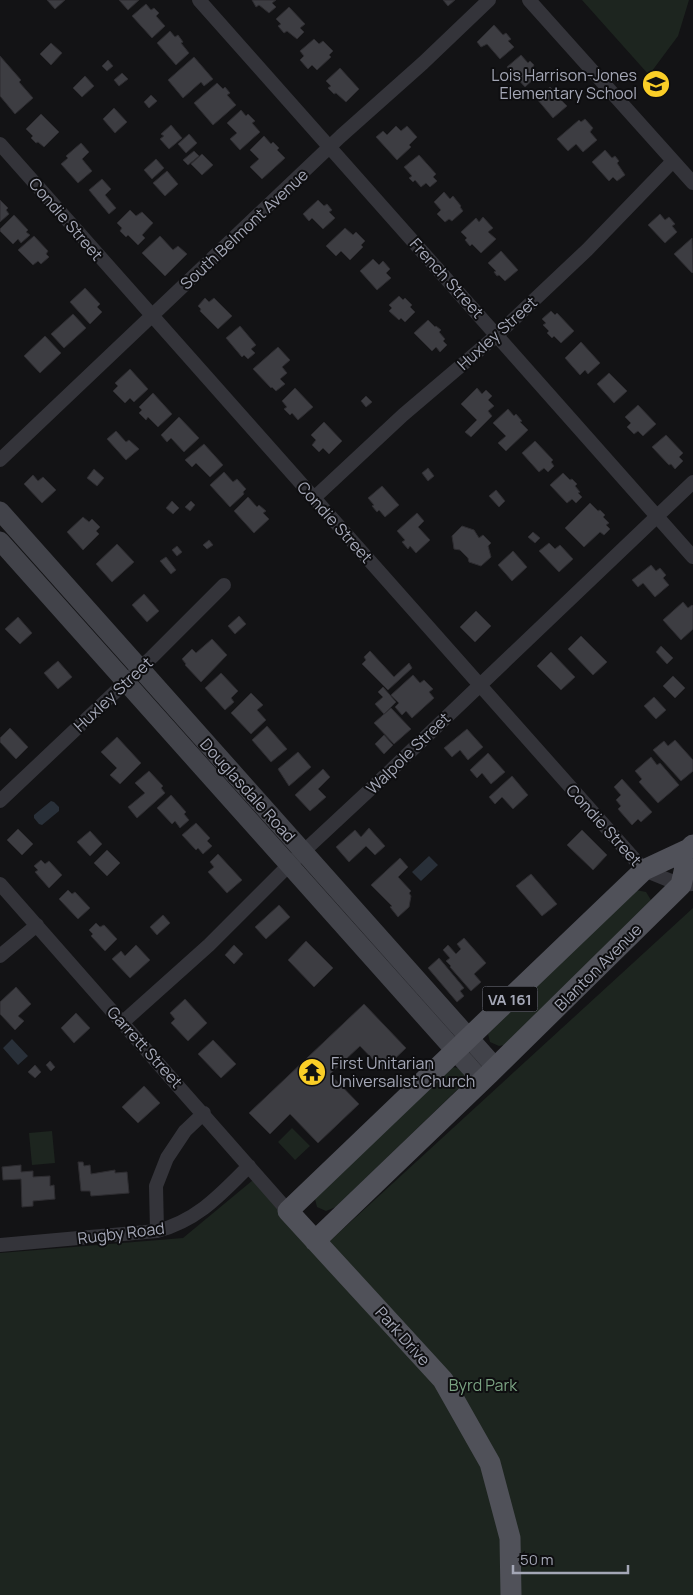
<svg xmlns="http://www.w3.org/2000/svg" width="693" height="1595" viewBox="0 0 693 1595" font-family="Manrope,sans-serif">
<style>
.green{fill:#1d251f}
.water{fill:#293039}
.building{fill:#3d3d42;stroke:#2e2d31}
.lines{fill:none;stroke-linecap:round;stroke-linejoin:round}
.street{stroke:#34343a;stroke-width:14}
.secondary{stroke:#42434a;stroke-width:19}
.primary{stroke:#505159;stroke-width:21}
.labels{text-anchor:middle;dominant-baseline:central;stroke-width:4;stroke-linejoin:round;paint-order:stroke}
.shield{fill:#0e0e10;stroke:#777984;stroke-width:1}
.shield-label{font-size:15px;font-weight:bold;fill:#a4a7b6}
.poi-label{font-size:16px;fill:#a4a7b6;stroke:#0e0e10;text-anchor:end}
.street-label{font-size:16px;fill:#a4a7b6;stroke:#0e0e10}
.park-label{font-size:16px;fill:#7aa282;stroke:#0e0e10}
</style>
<rect width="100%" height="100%" fill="#131315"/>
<path class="green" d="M582,0H689L678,36L649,75Z
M636,890L646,892L651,900L504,1045L499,1046L490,1042L488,1034Z
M693,908V1595H0V1253L183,1238L253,1180L320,1250Z
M451,1067L460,1068C465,1074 466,1078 462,1085L336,1207L326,1211L317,1207L315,1199Z
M292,1128L310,1146L295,1160L278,1142Z
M52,1131L55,1163L32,1165L29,1133Z"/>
<path class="water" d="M51,801L54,802L59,807V811L42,825L39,824L34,818V815Z
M429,856L438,865L421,881L412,872Z
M12,1039L28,1056L18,1065L3,1048Z"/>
<path class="building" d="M47,0H65L55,9Z
M119,0H139L128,10Z
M252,0H276L272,3L276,7L269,13L259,5L256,7Z
M443,0H455L448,6Z
M146,4L151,10L154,8L159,13L156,16L165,26L152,38L132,16Z
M289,7L305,24L300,28L304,32L297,39L287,31L284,33L278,26L281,24L276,19Z
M494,25L503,35L506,33L511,39L508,41L514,47L500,59L487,44L481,47L477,42Z
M170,31L175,37L178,35L183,42L181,43L189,53L176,65L157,43Z
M314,39L319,44L323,41L333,51L329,55L331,57L317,70L312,65L308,69L300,60L304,56L300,51Z
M51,43L62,53L51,65L40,54Z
M521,55L528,63L530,61L534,65L532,68L539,74L525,87L507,67Z
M0,56L21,80L19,82L33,98L15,114L0,96Z
M194,57L213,79L204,86L201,82L183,98L168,80Z
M108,60L113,66L107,71L102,66Z
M340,68L359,89L346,102L336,93L334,94L328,88L331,86L326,81Z
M122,73L128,79L119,86L114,80Z
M85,76L94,86L82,97L73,88Z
M217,83L223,89L225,87L230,93L227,95L236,105L213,125L194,103Z
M550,87L556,94L558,93L563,98L561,100L567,106L553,118L537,99Z
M151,95L157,101L149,108L144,102Z
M114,108L127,122L115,133L103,119Z
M241,110L246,116L248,114L255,121L252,123L260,132L240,150L230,139L237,133L227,123Z
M41,114L59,132L44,147L38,142L36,143L31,138L33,136L26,129Z
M585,119L593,128L590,132L597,140L583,152L576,144L568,151L557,139L579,120L581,122Z
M171,125L182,138L169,149L160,139L164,136L161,134Z
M396,126L401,131L407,126L417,137L409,145L411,147L397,160L376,137L383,131L387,135Z
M189,134L197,143L186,153L178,144Z
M264,136L271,144L273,142L279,148L277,150L285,158L262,179L250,167L259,159L250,150Z
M81,143L89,152L82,159L92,171L78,183L61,164L68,158L66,156Z
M605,150L612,158L615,156L619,161L617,163L625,175L617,181L613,177L609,181L592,162Z
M194,151L199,156L188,165L183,160Z
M202,154L213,165L202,175L191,164Z
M419,155L436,174L433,177L437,181L430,187L426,183L421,187L415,180L413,182L409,178L412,176L404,167Z
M156,159L164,168L152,179L144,170Z
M167,171L178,184L165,196L153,183Z
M102,179L111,189L105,195L116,208L109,214L89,190Z
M444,192L450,199L453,196L461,206L460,207L463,211L452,221L449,219L445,222L437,214L441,210L434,202Z
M0,200L8,208L6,210L9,214L0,222Z
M318,200L324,206L327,204L332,210L329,212L335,218L323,229L312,218L309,221L303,214Z
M130,210L136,216L142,212L153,223L142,235L145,238L138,245L128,235L126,237L120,231L122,228L117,223Z
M660,214L665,220L669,217L675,224L672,226L677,232L665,243L648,225Z
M14,215L28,230L26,232L30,235L21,243L18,239L13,244L0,231V229Z
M483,217L493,228L488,232L496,239L481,253L472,244L470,246L465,240L467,238L461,232L476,218L479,222Z
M345,228L353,235L356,232L365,241L361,245L363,247L350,260L341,251L336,256L326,246Z
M34,236L48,251L46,254L49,257L41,264L38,261L33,265L18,250Z
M160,236L173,250L178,246L187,254L165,276L142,253Z
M692,238L693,272L692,273L674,254Z
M501,251L518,270L505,281L499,275L497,276L494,272L496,271L488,263Z
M373,259L379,265L383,261L390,269L386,273L391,278L377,290L360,271Z
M85,288L100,304L97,307L102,312L90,324L70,302Z
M399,296L403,300L405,298L412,305L410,307L415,312L405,322L401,318L399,320L389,311L392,308L389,305Z
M205,298L209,302L214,298L232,316L218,329L200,311L201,309L198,306Z
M551,311L555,315L557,313L574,331L561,343L554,336L552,338L547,333L549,331L543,325L546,323L542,319Z
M73,314L86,328L64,348L51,334Z
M428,320L435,327L436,326L441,330L439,332L445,339L443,341L447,345L440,352L436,347L432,351L414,333Z
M240,326L256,345L251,349L255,353L248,359L244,355L242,357L226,338Z
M45,336L61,353L40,373L24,356Z
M581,342L600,363L588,374L585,370L580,375L565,358Z
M278,347L290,360L282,367L287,373L280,379L285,384L276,391L272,387L271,388L253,369Z
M130,369L148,389L134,402L130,398L125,403L113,391L118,386L115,383Z
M609,373L627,391L614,403L597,384Z
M295,388L313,407L298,420L292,413L290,415L284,409L287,407L282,401Z
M477,388L482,394L486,390L492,396L488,400L494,406L488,411L492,416L471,437L465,432L477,420L461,404Z
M153,393L172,414L158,427L148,417L146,420L139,413L142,410L139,407Z
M366,396L372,402L366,407L361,401Z
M638,405L656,424L643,436L638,431L634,434L627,427L631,423L625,417Z
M508,409L514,416L516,414L522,421L520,422L528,430L506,451L498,443L506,436L493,423Z
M179,417L199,438L184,452L171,438L167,442L161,435Z
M324,422L342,441L329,454L323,448L319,452L312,445L316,440L311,435Z
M116,431L126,442L129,440L139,449L126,460L107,439Z
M666,435L683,453L679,457L683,461L675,469L671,464L669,465L652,447Z
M535,441L553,460L551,462L554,466L548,472L544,468L539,472L522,453Z
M204,444L223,465L210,477L196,463L192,467L185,460Z
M428,468L434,476L428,481L422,473Z
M94,469L104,478L97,486L87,478Z
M224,472L233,482L237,479L246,489L243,492L244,494L230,507L210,485Z
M563,473L570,480L572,479L577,484L575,486L580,492L578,493L582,497L576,503L572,499L567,503L550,485Z
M33,475L38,481L43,477L56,490L42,503L24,484Z
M382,486L399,505L385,517L379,510L377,512L372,506L374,505L368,498Z
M496,490L505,501L499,507L489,496Z
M248,497L257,507L259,505L266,511L263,513L269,519L254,533L234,511Z
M172,501L179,508L173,514L166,508Z
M191,501L195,505L190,511L185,507Z
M590,503L598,511L600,510L605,515L603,517L609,523L606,525L610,529L604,535L600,532L584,547L565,528Z
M417,513L424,521L418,527L430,540L416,553L410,546L408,549L402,542L405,540L397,531Z
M83,517L89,522L92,519L100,527L96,531L99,534L83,550L67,532Z
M462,526L474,530L479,538L483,535L491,543L488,546L491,557L481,566L469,562L468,558L460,550L454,549L452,536Z
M533,532L540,538L535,543L528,537Z
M209,540L213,545L207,549L203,545Z
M549,543L555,549L560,545L573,559L559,572L539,551Z
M117,544L134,562L112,582L96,564Z
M177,546L182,552L177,556L172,550Z
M513,551L527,567L512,581L498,565Z
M166,557L176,570L171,574L160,561Z
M651,565L656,571L660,568L666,575L663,578L669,585L655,597L643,583L638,587L632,580Z
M144,594L159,611L147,622L132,605Z
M683,602L688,608L692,605L693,606V629L681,640L663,620Z
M476,611L491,626L475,642L460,627Z
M239,616L246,624L235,634L228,626Z
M18,617L32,633L20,644L5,629Z
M581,636L607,662L593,675L568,649Z
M212,639L227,655L201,682L185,665L186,664L182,659L192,649L196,653Z
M661,646L673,658L667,664L656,652Z
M370,651L394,677L409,663L412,668L388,690L362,664L366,660L364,657Z
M551,652L575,677L561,690L537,666Z
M58,661L72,677L58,689L44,673Z
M221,673L238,691L231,698L234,702L225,710L205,688Z
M413,675L420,683L424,680L433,689L429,692L434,698L412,718L406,711L402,715L395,707L399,703L391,695Z
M673,676L685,688L675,698L663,686Z
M383,687L396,702L384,714L375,704L383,697L378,692Z
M251,693L263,705L257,710L266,720L251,734L231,713Z
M654,697L666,710L656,719L644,706Z
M391,708L411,729L394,744L374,723Z
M267,726L287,749L271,762L252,740Z
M10,728L28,747L16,759L0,742V738Z
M467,729L483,747L468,760L460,750L452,757L444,748Z
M384,735L393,745L384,754L375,744Z
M117,737L141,763L120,784L110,775L117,768L101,752Z
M675,740L693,760V771L681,781L653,750L664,741L668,746Z
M298,752L311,767L289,786L278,769Z
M488,753L505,772L491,784L482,773L477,778L470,770Z
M651,757L657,765L660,763L679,785L658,803L639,782L642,779L635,771Z
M323,769L330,777L318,789L326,797L310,811L295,795Z
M149,771L163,786L161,788L165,793L137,818L128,807L145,793L135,783Z
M512,776L528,795L513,809L502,797L495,804L489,797Z
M622,779L652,812L641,822L638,819L632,825L618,809L621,806L616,800L621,795L614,787Z
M171,795L186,812L184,814L189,820L180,828L175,821L172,824L157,808Z
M196,823L210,838L207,841L212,846L203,854L198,848L196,850L182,835Z
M369,828L385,846L375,855L366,846L349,862L336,847L355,830L361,837Z
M18,829L33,844L22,855L7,840Z
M582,830L607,855L593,870L567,845Z
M90,831L102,844L90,856L77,842Z
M107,850L120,863L107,876L94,863Z
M218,854L242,880L227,893L208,872L214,867L210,862Z
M400,858L408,867L398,877L411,891L409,893L411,896L409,907L398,917L390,907L392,906L371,885Z
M41,860L45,864L49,861L62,875L49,888L35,872L38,870L34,866Z
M531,874L557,904L542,916L516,886Z
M68,890L72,894L75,892L90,908L78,919L59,899Z
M279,905L290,917L266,939L255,927Z
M163,915L170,923L157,935L150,927Z
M96,923L100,927L104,925L117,939L105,951L91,936L93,934L89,930Z
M464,938L486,963L474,974L481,982L471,991L450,967L451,966L446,961L450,958L443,950L448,945L456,954L461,949L457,944Z
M306,941L333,968L314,987L288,960Z
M136,945L150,960L130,978L112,959L121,951L125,956Z
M234,945L243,954L234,964L225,955Z
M439,958L464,988L460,991L464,996L457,1002L428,968Z
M16,987L31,1004L18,1016L24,1021L15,1030L0,1014V1002Z
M185,999L207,1023L188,1041L171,1023L175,1019L170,1013Z
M364,1004L406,1048L383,1070L360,1046L330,1074L359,1104L318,1143L290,1114L270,1134L249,1113Z
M76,1013L90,1028L74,1043L61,1028Z
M213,1040L236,1064L221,1078L198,1054Z
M50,1061L55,1067L51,1071L46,1065Z
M35,1065L41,1072L35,1078L28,1072Z
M144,1086L160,1103L138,1123L122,1107Z
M78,1162H83L84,1166L90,1165L91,1174L115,1170V1173L127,1172L129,1193L91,1196L90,1191H81Z
M21,1165V1172L33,1171V1177L50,1176V1186L54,1185L55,1199L33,1201V1206L22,1207L21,1179L3,1180L2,1167Z"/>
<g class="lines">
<path class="street" d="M199,0L693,557
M529,0L693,183
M0,144L644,870L681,885L693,884
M0,460L341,136L423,63L489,0
M314,498L403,415L497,335L587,250L673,161
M0,801L152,657L224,585
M0,884L288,1211
M0,956L37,925
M123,1022L209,945L289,865L391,770L693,482
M157,1231L156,1186L167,1158L185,1131L204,1113
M0,1245L157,1231C198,1220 220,1195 249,1166"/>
<path class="secondary" d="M0,511L496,1068
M0,541L482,1081"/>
<path class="primary" d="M315,1241L489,1074L681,885L689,849
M511,1595L510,1538L490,1463L443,1380L288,1211L644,870L689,849L693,845"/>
</g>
<defs>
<symbol id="school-disc" viewBox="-11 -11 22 22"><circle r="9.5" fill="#face27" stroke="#0e0e10"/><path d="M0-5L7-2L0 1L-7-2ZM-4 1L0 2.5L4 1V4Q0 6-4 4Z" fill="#111"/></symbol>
<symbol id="temple-disc" viewBox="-11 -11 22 22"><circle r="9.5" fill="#face27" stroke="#0e0e10"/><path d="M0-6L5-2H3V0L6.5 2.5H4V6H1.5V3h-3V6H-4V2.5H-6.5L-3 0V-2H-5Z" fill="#111"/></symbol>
</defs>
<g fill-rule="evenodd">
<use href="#school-disc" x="640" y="68" width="32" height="32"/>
<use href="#temple-disc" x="296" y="1056" width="32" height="32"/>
</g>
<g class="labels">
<rect class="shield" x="482.5" y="986.5" width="55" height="25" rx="4"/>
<g class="shield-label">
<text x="510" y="999">VA 161</text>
</g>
<g class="poi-label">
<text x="637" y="75">Lois Harrison-Jones<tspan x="637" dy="18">Elementary School</tspan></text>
<text x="331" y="1063" text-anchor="start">First Unitarian<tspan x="331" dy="18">Universalist Church</tspan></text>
</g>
<g class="street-label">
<text transform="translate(66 219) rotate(49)">Condie Street</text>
<text transform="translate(244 229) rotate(-43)">South Belmont Avenue</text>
<text transform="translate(447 278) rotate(48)">French Street</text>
<text transform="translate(497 333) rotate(-42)">Huxley Street</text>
<text transform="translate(335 522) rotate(48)">Condie Street</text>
<text transform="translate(113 694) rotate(-43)">Huxley Street</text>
<text transform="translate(408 753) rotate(-44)">Walpole Street</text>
<text transform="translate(248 790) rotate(48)">Douglasdale Road</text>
<text transform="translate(604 825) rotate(48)">Condie Street</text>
<text transform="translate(598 967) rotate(-45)">Blanton Avenue</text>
<text transform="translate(145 1047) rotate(48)">Garrett Street</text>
<text transform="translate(121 1233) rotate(-7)">Rugby Road</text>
<text transform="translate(403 1336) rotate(48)">Park Drive</text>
</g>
<g class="park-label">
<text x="483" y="1385">Byrd Park</text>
</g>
</g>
<path d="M513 1565v8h115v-8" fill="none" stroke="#a4a7b6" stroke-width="2.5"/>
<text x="520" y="1565" font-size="15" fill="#a4a7b6" stroke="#0e0e10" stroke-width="4" paint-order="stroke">50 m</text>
</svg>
